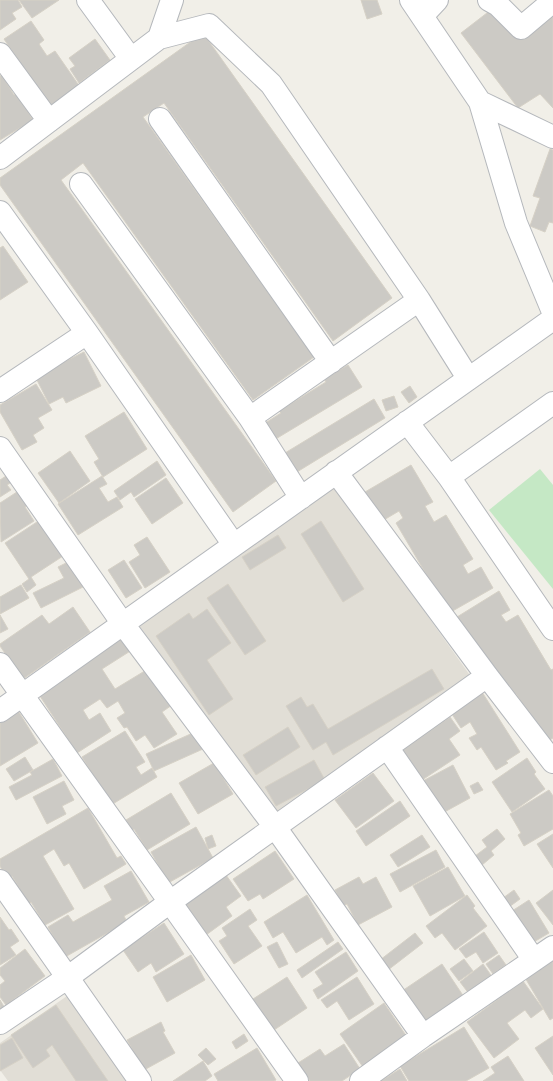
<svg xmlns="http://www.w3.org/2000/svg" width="553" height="1081" viewBox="0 0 553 1081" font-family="'Archivo Narrow',sans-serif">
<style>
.education{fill:#e1ded6}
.green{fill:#c5e8c5}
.building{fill:#cccac5;stroke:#d6d1c6}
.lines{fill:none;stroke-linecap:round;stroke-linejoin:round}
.minor-casing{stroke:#b5b8bc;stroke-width:24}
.minor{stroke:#fff;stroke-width:22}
</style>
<rect width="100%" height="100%" fill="#f1efe8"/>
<path class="education" d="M335,486L474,681L279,817L139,625Z
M67,996L126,1081H8L0,1070V1043Z"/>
<path class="green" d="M540,469L553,485V589L489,510Z"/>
<path class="building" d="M0,0H18L22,7L12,13L16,19L0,30Z
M19,0H59L32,18Z
M361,0H377L382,14L367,19Z
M496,6L520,37L553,12V108L540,94L518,108L461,33Z
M31,21L44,40L39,44L47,56L55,51L80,87L50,107L4,39Z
M203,33L392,298L333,341L164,103L143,117L314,357L253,400L83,163L61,180L276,481L233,512L0,185V178Z
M95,39L110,60L79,83L70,69L75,66L69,58Z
M2,75L14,95L17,94L33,120L0,140V76Z
M550,149L553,150V223L549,222L545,232L530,226L540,198L533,196Z
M3,246L28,282L0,300V248Z
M84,352L101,386L66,403L63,397L49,404L35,376Z
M348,365L362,387L269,443L259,427L281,413L279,411L326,382L324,379Z
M36,384L52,410L38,418L44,428L33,435L37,442L22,450L0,412V405Z
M410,386L417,397L409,403L401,392Z
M394,396L398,407L386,411L382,400Z
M374,399L385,418L292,475L280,456Z
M124,412L147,449L103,477L94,462L99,459L85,436Z
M70,451L90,481L59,503L38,473Z
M157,461L166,475L134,497L131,492L120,500L114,491Z
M411,465L433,502L425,506L434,522L446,515L473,559L463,565L468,574L481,567L493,588L449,613L396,523L403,518L399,511L382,521L365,492Z
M9,474L13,481L7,485L11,490L0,497V480Z
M102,476L107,484L99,488L108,502L117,497L123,507L78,535L58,504Z
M166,478L183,503L152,524L135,499Z
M20,490L29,504L25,507L34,521L1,542L0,503Z
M40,520L63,556L31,577L36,585L27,592L22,584L29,579L5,543Z
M321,521L364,589L343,602L301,534Z
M278,535L286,548L250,570L242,557Z
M147,537L170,572L145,588L129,562L140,555L134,545Z
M124,560L142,588L126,598L108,570Z
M70,561L83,587L41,608L33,593L64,578L58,567Z
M228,584L266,641L245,655L207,598Z
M21,585L29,598L0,614V597Z
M499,591L510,610L501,615L506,622L518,615L551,670L553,669V738L543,744L531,717L516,694L509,698L457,617Z
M73,607L90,632L23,679L0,646V644L42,615L49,624Z
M207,609L231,643L207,660L233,699L209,715L156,636L189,613L193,619Z
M0,615L8,629L0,633Z
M127,635L135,648L102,669L115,689L148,669L172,705L162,712L177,734L154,748L145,735L136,741L127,727L124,728L117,718L125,713L118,701L107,708L100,699L83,710L89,720L100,713L111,731L77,753L38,693Z
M432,669L444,689L333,755L326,742L313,750L286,706L301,697L307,707L313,704L328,729Z
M482,692L520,752L506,761L508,763L496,770L481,747L477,750L469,738L477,734L470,722L461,728L450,711Z
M17,709L38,743L0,766V720Z
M450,717L460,731L449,739L460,755L416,784L396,755Z
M288,727L300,747L256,775L243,755Z
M125,731L145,762L136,767L141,775L152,768L157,777L111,805L82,757Z
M195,732L203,749L154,771L146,754Z
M25,757L33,770L14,781L6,769Z
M527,758L536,772L534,774L545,789L512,812L492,782Z
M53,759L62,776L16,800L9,787L32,775L30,772Z
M314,760L325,780L276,806L265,787Z
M214,763L233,794L198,814L179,783Z
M453,765L470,798L439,815L421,782Z
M373,773L394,801L356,828L335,800Z
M64,781L74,800L62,806L66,814L47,824L33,797Z
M478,782L483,790L474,794L470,786Z
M549,790L553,796V829L524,846L518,835L521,833L510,814Z
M171,793L190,824L147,850L134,829L132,830L126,820Z
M400,801L410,816L366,846L356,831Z
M88,808L117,858L121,856L126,864L84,889L69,863L64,866L54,849L43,856L74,909L45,925L31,902L29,904L12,876L7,879L0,866V859Z
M196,827L213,858L168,883L151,852Z
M497,829L505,839L491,851L494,855L482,865L475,856L487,847L482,840Z
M553,834V868L537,844Z
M212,835L216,846L208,849L205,838Z
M422,835L430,847L398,867L390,855Z
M436,850L445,867L400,892L390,874Z
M275,851L294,879L263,899L260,894L248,901L233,879Z
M448,867L465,896L430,916L413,886Z
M131,871L149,902L124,916L127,922L65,957L48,927L68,915L73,922L112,900L104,886Z
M226,875L241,896L226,907L232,916L206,935L184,905Z
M359,877L363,884L376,877L392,907L358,925L347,904L343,906L335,890Z
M514,890L520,899L509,907L503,898Z
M553,890V925L536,903Z
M307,895L334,940L327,945L322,937L296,953L283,932L273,938L264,922Z
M467,895L475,906L473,908L487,926L455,950L442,933L435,938L426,926Z
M529,900L549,933L532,943L512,911Z
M250,909L257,920L248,926L262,946L234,964L219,941L227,936L222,928Z
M0,917L9,930L11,929L19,941L10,947L16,955L0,965Z
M164,923L184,954L156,972L151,963L138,972L123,950Z
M484,932L498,953L483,963L476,952L466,958L459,949Z
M415,933L423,943L388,970L380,960Z
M277,942L288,964L279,968L267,947Z
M338,942L343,949L302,978L297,970Z
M25,949L45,976L6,1005L0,997V985L5,981L0,975V968Z
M346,952L358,971L318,999L313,990L323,984L315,972Z
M191,955L205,980L167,1002L153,977Z
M499,955L506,965L493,974L486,964Z
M464,959L473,971L459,981L450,969Z
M553,959V1018L550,1020L524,976Z
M442,964L466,1000L424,1028L399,993Z
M483,964L493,978L470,995L460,982Z
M287,977L307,1008L274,1030L253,999Z
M357,977L374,1004L349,1020L337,1001L327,1008L321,1000Z
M523,981L543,1009L531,1018L525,1010L507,1023L519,1039L494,1058L467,1022Z
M0,1000L6,1010L0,1013Z
M384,1003L407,1037L363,1067L340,1034Z
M56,1005L108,1081H76L52,1045L46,1050L50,1056L33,1068L11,1035Z
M161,1022L165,1031L163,1032L175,1053L144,1070L127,1040Z
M464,1027L489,1068L466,1081H409L400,1066Z
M244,1034L248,1041L236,1049L232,1042Z
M553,1036V1075L535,1048Z
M12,1038L23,1058L0,1071V1045Z
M344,1044L360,1069L342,1081H310L298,1063L320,1049L325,1056Z
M206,1048L216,1059L208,1065L198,1055Z
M257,1048L276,1080L274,1081H218L214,1074Z
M508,1056L524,1081H483L495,1073L491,1067Z
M203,1061L212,1076L205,1081H173Z
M400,1069L407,1081H381Z"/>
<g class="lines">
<defs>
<path id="minor" d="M88,0L131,59
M411,0L480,102L516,223L553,312
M489,0L498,5L521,28L553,1
M422,16L437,0
M159,38L172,0
M0,54L49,121
M480,102L553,137
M160,119L331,362
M0,158L159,38L209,25L271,84L419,300L468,378
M81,184L250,418L301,498
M0,212L87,333L234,545
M0,391L87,333
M250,418L419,300
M407,422L449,477L553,629
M0,448L123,624L275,827L423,1036
M336,472L487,676L553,762
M449,477L553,403
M0,664L170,902L297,1081
M0,711L553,319
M387,747L534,960
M0,881L140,1081
M0,1023L67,978L170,902L487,676
M361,1081L423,1036L553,947"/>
</defs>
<use href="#minor" class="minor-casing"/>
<use href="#minor" class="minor"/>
</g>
</svg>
